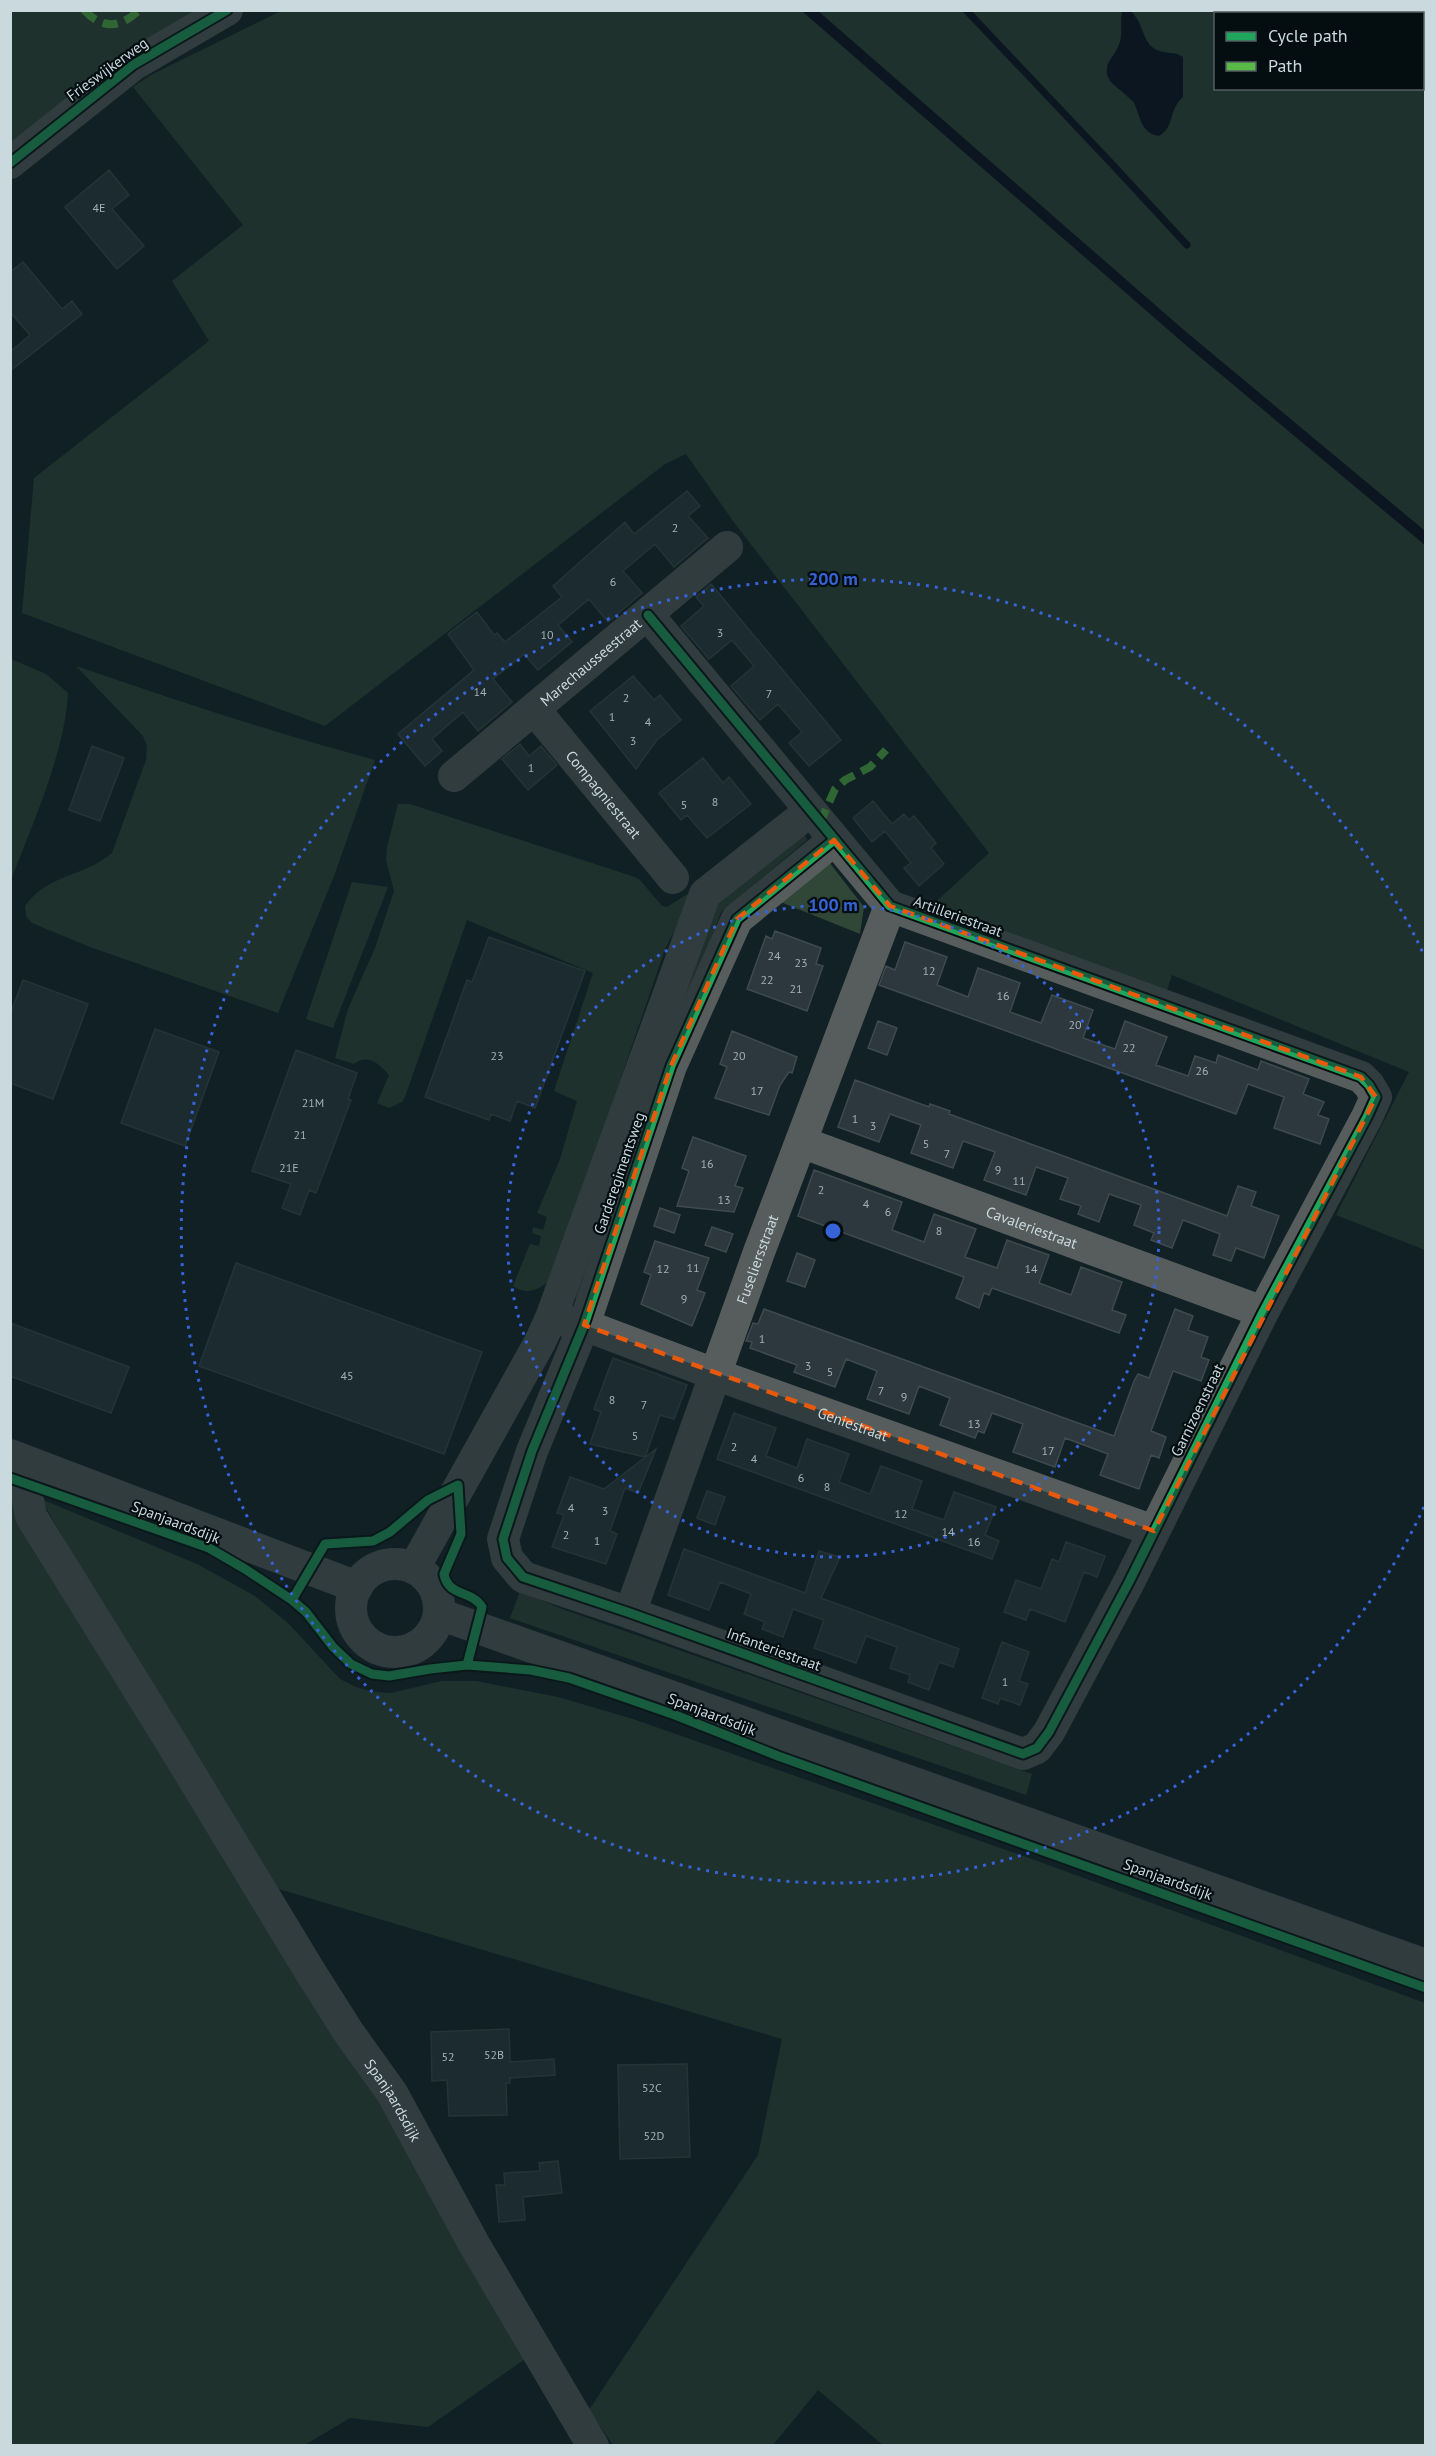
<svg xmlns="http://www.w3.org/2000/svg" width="1436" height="2456" viewBox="0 0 1436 2456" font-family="'PT Sans',sans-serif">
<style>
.green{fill:#304637;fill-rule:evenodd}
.water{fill:#06091e}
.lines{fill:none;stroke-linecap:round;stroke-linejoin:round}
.stream{stroke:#06091e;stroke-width:7}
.building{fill:#2c383e;stroke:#3f4a4f;stroke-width:1.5}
.minor{stroke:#575d5d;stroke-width:32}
.quiet{stroke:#58b947;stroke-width:8;stroke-dasharray:15 8;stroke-linecap:butt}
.cycleway-casing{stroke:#040e10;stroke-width:13}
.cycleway{stroke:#20a55d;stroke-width:9}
.marked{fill:none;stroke:#e8590c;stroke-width:4.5;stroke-dasharray:12 8;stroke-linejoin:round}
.ring{fill:none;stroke:#3763d9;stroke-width:3;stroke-dasharray:3 6}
.labels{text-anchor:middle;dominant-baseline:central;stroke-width:4.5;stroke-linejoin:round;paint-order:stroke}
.number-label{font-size:12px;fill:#a2b1b5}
.street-label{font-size:15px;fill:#c9d9dd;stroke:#040e10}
.centre{fill:#3763d9;stroke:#040e10;stroke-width:3}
.ring-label{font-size:18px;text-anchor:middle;font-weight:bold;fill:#3763d9;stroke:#040e10;stroke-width:4.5;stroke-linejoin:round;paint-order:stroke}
</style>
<rect width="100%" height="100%" fill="#112125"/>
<path class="green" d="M11,11H217L11,150Z
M281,11H802L1187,346L1425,545V1250L1336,1215L1409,1072L1172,975L1165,996L929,908L989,853L733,521L686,454L665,464L325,726L22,613L34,478L209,341L172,281L243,225L133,87L151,75Z
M818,11H1125L1122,12C1121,19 1122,25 1122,33C1121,45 1114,54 1107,65L1118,88L1133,102L1169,126L1178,54C1135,50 1153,35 1131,11H1425V531L1186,332ZM1216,14H1422V88H1216Z
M11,659L46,674L68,693C65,752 32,825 11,880Z
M76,666C175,700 274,733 375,760L334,876L278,1013L90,947L32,923L26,916L25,906C50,872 81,879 112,853L146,760L147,746L143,736Z
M398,804H410L635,877L640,880L662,906L667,907L689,893L676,928L665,949L553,1277C542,1288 529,1297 513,1286L530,1244L539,1246L541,1236L532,1233L533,1227L543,1230L547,1217L537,1213L560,1159L577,1101L554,1091L593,973L467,920L405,1097L402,1102L389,1108L377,1103L389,1075C380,1064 367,1053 354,1064L335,1058L348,1009L375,948L394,891L386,860L387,847Z
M804,833L807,840L721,912L577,1303L574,1288L712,909Z
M829,862L864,907L860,934L778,901Z
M352,882L388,887L333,1028L306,1019Z
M10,1492L372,2078L535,2352L428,2427L350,2418L303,2446L11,2445Z
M41,1499L197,1564L255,1596L289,1624L340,1679L356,1687L373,1692L391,1693L442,1681H476L558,1697L633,1719L1029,1858L1425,2003V2445H883L818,2390L773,2445H613L589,2410L758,2155L782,2039L262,1884Z
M520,1591L562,1609L1032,1774L1026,1795L510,1618Z"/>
<path class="water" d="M802,11H818L1186,332L1425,531V545L1187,346Z
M1125,11H1131C1141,21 1142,40 1154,49C1163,56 1174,50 1183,57V97C1168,110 1175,127 1159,136C1139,133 1141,115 1133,101C1126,91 1110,87 1107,74C1105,62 1116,55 1119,45C1123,34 1120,23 1122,12Z"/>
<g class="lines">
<path class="stream" d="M966,10L1111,163L1187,245"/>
</g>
<path class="building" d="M109,170L129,195L112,209L144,246L117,269L65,207Z
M23,262L62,309L72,301L82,314L10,371V352L30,335L10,312V272Z
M687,491L700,506L688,516L708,538L674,567L655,544L623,571L642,593L608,622L589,599L558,625L572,642L538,670L524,654L493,679L512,702L478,731L463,712L432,739L442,751L425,766L398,734L474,670L448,634L477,612L494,635L497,633L505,642L562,597L553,586L625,522L634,534Z
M711,584L841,740L809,766L789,743L802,732L778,704L760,720L731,686L754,666L732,640L709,659L681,626L704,606L696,597Z
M633,676L654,700L660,695L681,720L656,741L636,769L590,711Z
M520,744L529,756L541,746L557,765L528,790L502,759Z
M92,746L124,758L100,821L69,810Z
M703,758L723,783L729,777L751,804L707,838L687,815L681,820L659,793Z
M873,801L892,824L904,814L909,820L914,816L936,843L931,848L944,864L919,886L904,868L911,863L885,831L872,842L853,818Z
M775,931L821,948L816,964L823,966L807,1011L747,989L766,936L772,939Z
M489,937L585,971L535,1108L517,1101L510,1121L491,1114L489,1120L425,1097L467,980L472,982Z
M905,942L947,957L937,985L968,997L978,968L1020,983L1010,1012L1041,1023L1052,995L1093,1010L1083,1038L1115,1049L1125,1021L1167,1037L1156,1065L1188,1076L1195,1056L1216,1063L1218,1055L1258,1070L1261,1061L1309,1079L1303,1094L1324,1102L1318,1115L1329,1119L1320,1144L1274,1128L1284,1097L1248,1084L1236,1114L879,985L886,966L895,970Z
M23,980L88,1004L53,1099L10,1083V1015Z
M878,1021L897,1028L887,1055L868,1048Z
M155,1029L219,1052L185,1146L121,1123Z
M732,1031L797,1057L792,1073L789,1072L780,1085L769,1115L715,1098L727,1067L720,1064Z
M296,1050L357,1073L348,1099L351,1100L316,1193L309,1190L300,1215L282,1208L291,1184L252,1171Z
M855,1080L929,1107L930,1104L950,1111L949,1114L1227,1216L1238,1186L1256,1192L1251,1206L1279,1216L1264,1258L1236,1248L1231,1261L1213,1255L1220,1234L1183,1220L1172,1248L1151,1240L1154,1233L1134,1225L1141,1205L1109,1194L1099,1222L1078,1214L1081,1206L1060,1199L1068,1178L1036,1167L1026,1195L984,1180L995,1152L963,1141L953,1168L911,1153L921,1125L890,1114L879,1142L838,1127Z
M693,1137L746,1156L735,1186L743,1188L734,1212L677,1206L689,1171L682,1168Z
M814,1170L902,1202L892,1230L924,1242L934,1214L976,1229L965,1257L997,1268L1007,1240L1049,1255L1039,1283L1071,1295L1081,1267L1122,1282L1112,1310L1126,1315L1119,1333L992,1288L989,1295L984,1293L979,1308L956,1298L964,1277L798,1216Z
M660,1208L680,1215L674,1233L654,1226Z
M712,1227L733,1234L726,1252L705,1245Z
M655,1241L709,1258L697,1290L705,1293L692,1326L641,1304L651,1275L644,1272Z
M797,1253L815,1260L805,1287L787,1281Z
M236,1263L482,1352L444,1454L199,1366Z
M764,1309L1114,1436L1134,1381L1138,1374L1149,1378L1175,1309L1193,1316L1188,1330L1208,1337L1201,1357L1209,1360L1201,1381L1173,1371L1151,1431L1166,1437L1159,1458L1151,1455L1139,1489L1100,1475L1108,1454L1065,1438L1055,1467L1013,1452L1023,1424L992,1413L984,1433L978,1431L975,1438L940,1425L950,1398L919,1386L909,1414L867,1399L877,1371L846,1359L835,1387L794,1372L797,1365L750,1348L752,1342L746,1341L753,1323L758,1324Z
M10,1323L129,1367L111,1413L10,1376Z
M613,1358L687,1385L674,1419L660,1415L645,1457L590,1444L601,1412L594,1409Z
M734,1413L776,1428L766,1456L797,1468L807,1439L849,1454L839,1482L870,1494L881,1466L922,1481L912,1509L944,1520L954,1492L996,1507L985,1535L999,1541L992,1559L717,1459Z
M656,1449L638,1493L625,1488L610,1531L617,1534L606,1564L552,1547L564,1515L557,1513L570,1477L604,1489Z
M707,1491L725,1497L715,1525L697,1518Z
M1066,1542L1105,1556L1097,1577L1084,1572L1065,1622L1030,1609L1026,1620L1004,1612L1016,1580L1041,1589L1052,1559L1059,1562Z
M684,1549L805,1593L819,1551L840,1557L821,1598L959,1649L953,1667L939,1662L929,1690L908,1682L910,1675L890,1668L897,1647L866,1636L856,1663L814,1648L824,1620L793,1609L783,1637L762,1629L765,1622L744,1614L751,1594L720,1582L709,1610L668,1595Z
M1002,1642L1029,1652L1019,1681L1028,1684L1020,1705L1000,1698L998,1704L982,1698Z
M509,2029L510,2062L554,2059L555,2075L510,2078V2083H506L507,2115L449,2116L447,2080L432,2081L431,2032Z
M687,2064L690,2157L620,2159L618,2065Z
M558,2161L562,2193L523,2197L525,2220L499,2222L496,2185H505L504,2173L540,2171L539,2163Z"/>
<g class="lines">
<g class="minor">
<path d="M10,163L133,65L227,10"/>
<path d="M648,615L890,906L1361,1077L1369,1085L1376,1097L1367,1117L1263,1312L1129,1582L1049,1732L1037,1748L1023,1754L630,1613L523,1577L507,1558L503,1539L532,1451L584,1325L671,1066L737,919L834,840"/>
<path id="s1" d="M534,709L673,878"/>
<path id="s2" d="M454,776L727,547"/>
<path id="s3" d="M801,1142L1263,1312"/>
<path id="s4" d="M565,1321L584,1325L717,1375L1154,1531"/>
<path d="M10,1455L357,1587"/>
<path id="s5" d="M31,1463L25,1483L31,1516L171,1742L311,1973L349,2033L392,2093L474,2244L593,2446"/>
<circle cx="395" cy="1608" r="44"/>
<path d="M414,1568L540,1342L551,1318L705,894L810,811"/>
<path id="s6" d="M630,1613L759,1252L890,906"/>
<path d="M439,1614L1426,1965"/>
</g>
<path class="quiet" d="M84,10C102,29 120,29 139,10
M820,823L835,789L845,780L870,767L886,750"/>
<defs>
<path id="cycleway" d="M10,163L133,65L227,10
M648,615L890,906L1361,1077L1369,1085L1376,1097L1367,1117L1263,1312L1129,1582L1049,1732L1037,1748L1023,1754L630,1613L523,1577L507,1558L503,1539L532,1451L584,1325L671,1066L737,919L834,840
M10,1478L209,1548L245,1569L292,1600L306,1612L333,1647L351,1664L372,1674L389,1676L430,1669L467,1665L531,1670L569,1678L675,1715L778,1756L1426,1988
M292,1600L325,1544L373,1541L390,1532L428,1500L458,1485L461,1534L444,1574C448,1597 472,1590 482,1607L467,1665"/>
</defs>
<use href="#cycleway" class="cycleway-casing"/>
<use href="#cycleway" class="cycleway"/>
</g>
<path d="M0 0H1436V2456H0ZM834,840L890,906L1361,1077L1376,1097L1154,1531L584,1325L671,1066L737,919Z" fill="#112125" fill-opacity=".55" fill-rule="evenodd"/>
<path class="marked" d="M834,840L890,906L1361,1077L1376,1097L1154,1531L584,1325L671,1066L737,919Z"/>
<g class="ring">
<circle cx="833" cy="1231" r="326"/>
<path d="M1424 1507A652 652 0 1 1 1424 955"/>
</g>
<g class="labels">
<g class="number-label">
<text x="99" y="207">4E</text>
<text x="675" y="527">2</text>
<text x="613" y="581">6</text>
<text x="720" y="632">3</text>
<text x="547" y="634">10</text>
<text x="480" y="691">14</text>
<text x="769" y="693">7</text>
<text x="626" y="697">2</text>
<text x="612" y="716">1</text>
<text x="648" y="721">4</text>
<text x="633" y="740">3</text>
<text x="531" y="767">1</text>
<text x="715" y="801">8</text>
<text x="684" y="804">5</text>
<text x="774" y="955">24</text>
<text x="801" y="962">23</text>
<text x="929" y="970">12</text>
<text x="767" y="979">22</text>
<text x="796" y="988">21</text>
<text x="1003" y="995">16</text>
<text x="1075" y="1024">20</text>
<text x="1129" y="1047">22</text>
<text x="497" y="1055">23</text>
<text x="739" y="1055">20</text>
<text x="1202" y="1070">26</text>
<text x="757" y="1090">17</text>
<text x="313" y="1102">21M</text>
<text x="855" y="1118">1</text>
<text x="873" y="1125">3</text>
<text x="300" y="1134">21</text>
<text x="926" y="1143">5</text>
<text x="947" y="1153">7</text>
<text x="707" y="1163">16</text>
<text x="289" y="1167">21E</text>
<text x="998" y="1169">9</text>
<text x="1019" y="1180">11</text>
<text x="821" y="1189">2</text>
<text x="724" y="1199">13</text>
<text x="866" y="1203">4</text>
<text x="888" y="1211">6</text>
<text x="939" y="1230">8</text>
<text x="693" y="1267">11</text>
<text x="663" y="1268">12</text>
<text x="1031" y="1268">14</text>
<text x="684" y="1298">9</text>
<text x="762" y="1338">1</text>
<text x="808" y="1365">3</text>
<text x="830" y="1371">5</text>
<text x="347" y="1375">45</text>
<text x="881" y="1390">7</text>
<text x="904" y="1396">9</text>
<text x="612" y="1399">8</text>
<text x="644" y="1404">7</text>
<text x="974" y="1423">13</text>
<text x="635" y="1435">5</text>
<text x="734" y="1446">2</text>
<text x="1048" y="1450">17</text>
<text x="754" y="1458">4</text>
<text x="801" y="1477">6</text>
<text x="827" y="1486">8</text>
<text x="571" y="1507">4</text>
<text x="605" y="1510">3</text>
<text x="901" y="1513">12</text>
<text x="948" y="1531">14</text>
<text x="566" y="1534">2</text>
<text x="597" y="1540">1</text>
<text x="974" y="1541">16</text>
<text x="1005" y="1681">1</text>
<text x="494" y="2054">52B</text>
<text x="448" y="2056">52</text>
<text x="652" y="2087">52C</text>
<text x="654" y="2135">52D</text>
</g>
<g class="street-label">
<text transform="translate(107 69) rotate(-36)">Frieswijkerweg</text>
<text stroke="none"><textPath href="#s2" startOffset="178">Marechausseestraat</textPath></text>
<text stroke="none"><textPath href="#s1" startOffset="110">Compagniestraat</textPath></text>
<text transform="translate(958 916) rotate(20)">Artilleriestraat</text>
<text transform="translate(619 1173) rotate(-71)">Garderegimentsweg</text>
<text stroke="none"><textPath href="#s3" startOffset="246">Cavaleriestraat</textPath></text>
<text stroke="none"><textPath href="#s6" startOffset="376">Fuseliersstraat</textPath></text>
<text transform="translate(1197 1410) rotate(-64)">Garnizoenstraat</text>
<text stroke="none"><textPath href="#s4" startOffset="306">Geniestraat</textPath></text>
<text transform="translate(176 1522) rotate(21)">Spanjaardsdijk</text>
<text transform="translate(774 1649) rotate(20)">Infanteriestraat</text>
<text transform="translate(712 1714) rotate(21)">Spanjaardsdijk</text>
<text transform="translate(1168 1879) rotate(20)">Spanjaardsdijk</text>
<text stroke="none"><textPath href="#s5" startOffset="742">Spanjaardsdijk</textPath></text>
</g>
</g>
<circle cx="833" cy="1231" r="9" class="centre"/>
<g class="ring-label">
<text x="833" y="585">200 m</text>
<text x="833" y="911">100 m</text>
</g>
<rect width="1436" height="2456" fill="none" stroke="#c9d9dd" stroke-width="24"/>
<rect x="1214" y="12" width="210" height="78" fill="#040e10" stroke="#535f62" stroke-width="1.5"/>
<rect x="1226" y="32" width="30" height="9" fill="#20a55d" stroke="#535f62" stroke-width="1.5"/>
<text x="1268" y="42" font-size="18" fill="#c9d9dd">Cycle path</text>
<rect x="1226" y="62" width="30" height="9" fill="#58b947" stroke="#535f62" stroke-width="1.5"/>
<text x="1268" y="72" font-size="18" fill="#c9d9dd">Path</text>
</svg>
